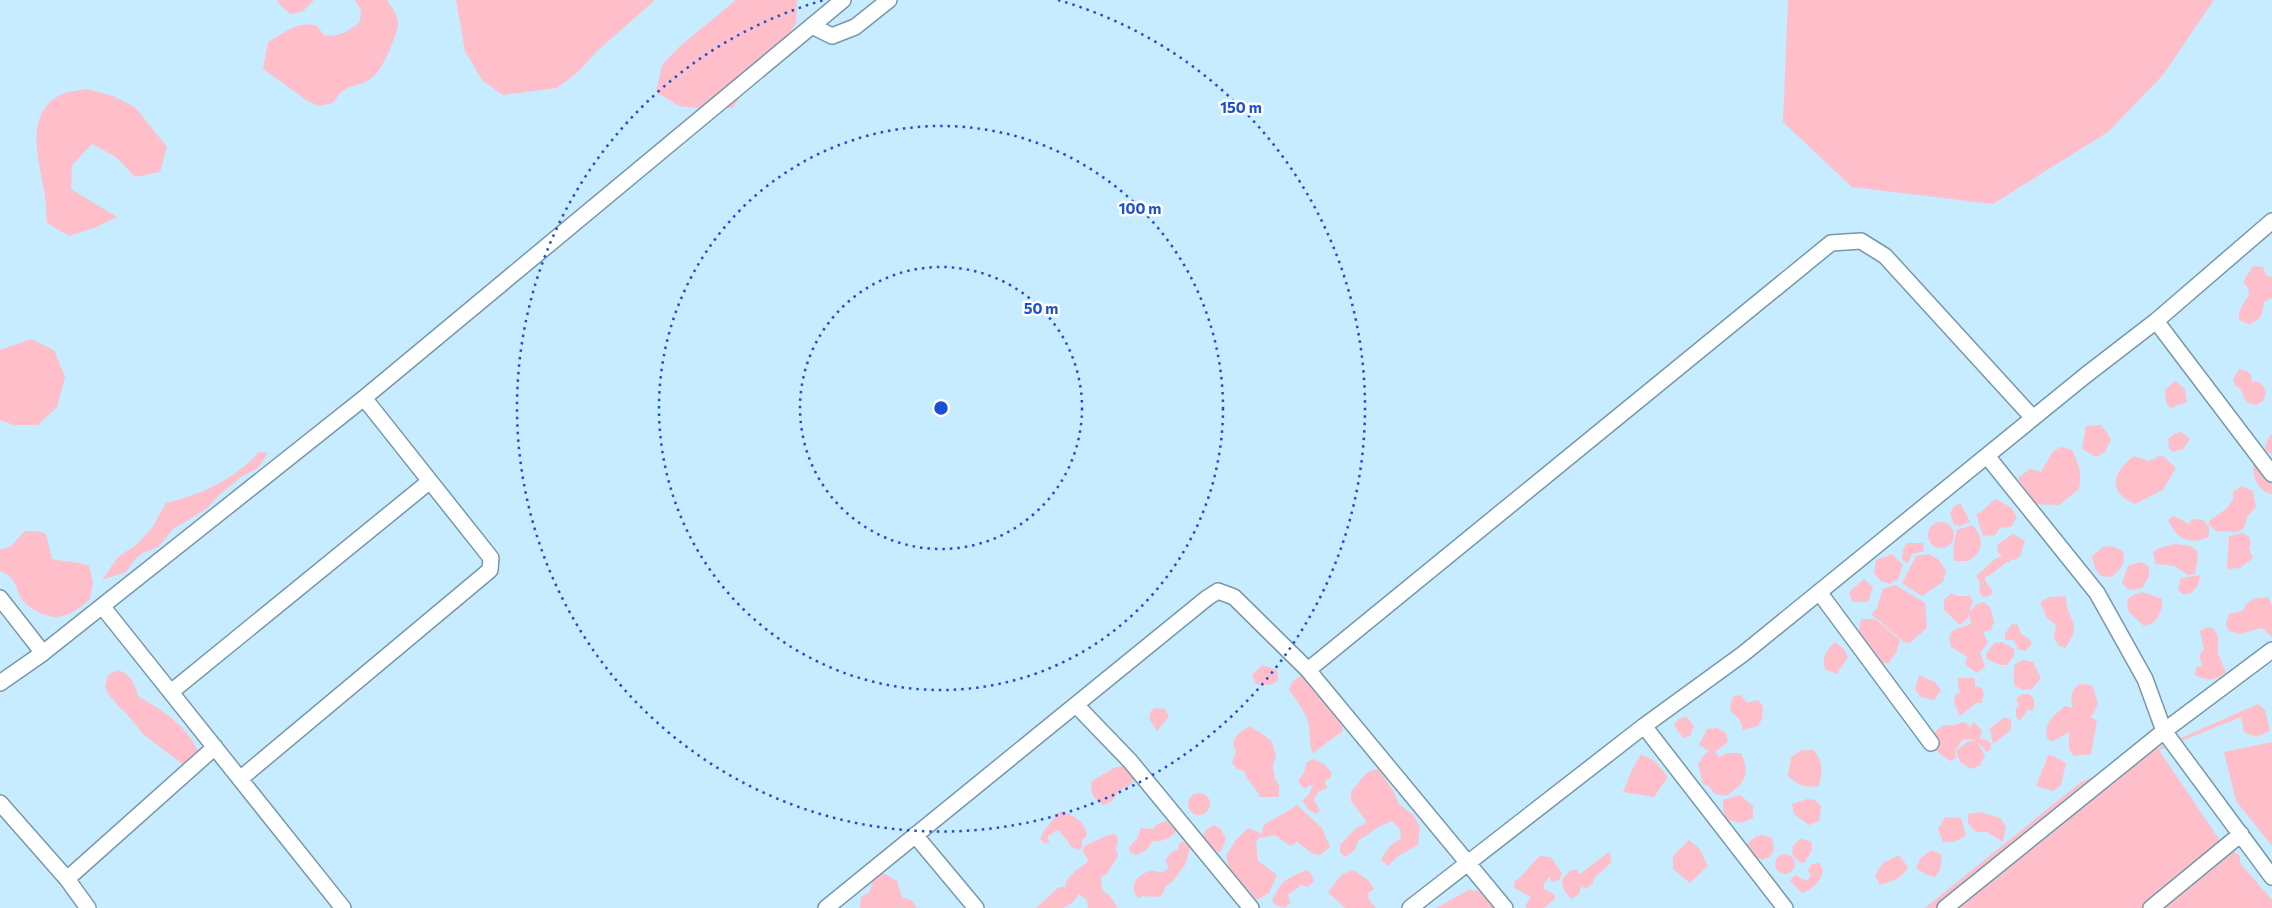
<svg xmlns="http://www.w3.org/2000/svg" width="2272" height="908" viewBox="0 0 2272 908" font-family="Commissioner,sans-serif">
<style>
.green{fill:#febfcb}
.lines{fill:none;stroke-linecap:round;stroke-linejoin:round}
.street-casing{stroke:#7798aa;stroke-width:18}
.street{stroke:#fff;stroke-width:15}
.ring{fill:none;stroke:#1d4ed8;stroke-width:2.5;stroke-dasharray:2.5 5}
.centre{fill:#1d4ed8;stroke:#fff;stroke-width:2.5}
.ring-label{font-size:15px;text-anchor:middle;font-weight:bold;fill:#1d4ed8;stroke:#fff;stroke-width:5;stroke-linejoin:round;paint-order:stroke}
</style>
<rect width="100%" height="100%" fill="#c7ebff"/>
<path class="green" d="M277,0H314L303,11L291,14L281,6Z
M355,0H387C392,7 398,15 398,24C398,34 382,70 374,76C358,90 347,80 333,103L319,106L308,101L263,69L268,42C287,32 293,22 316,25L325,36C340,36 348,32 360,22L361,10Z
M456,0H655L596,52L578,72L557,88L503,95L482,80L465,51Z
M736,0H797L796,24L732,108L704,109L679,106L656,92L662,65L679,47Z
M1788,0H2214L2163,75L2108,132L1993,204L1852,187L1783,122Z
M87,89L113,96L135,107L167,147L160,172L135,177L116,157L92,144L72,165L71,189L117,217L94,228L69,236L47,223C46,210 46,197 43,185C37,152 25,109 65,93C72,91 80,90 87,89Z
M2253,266L2263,267L2266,275L2272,277V298L2264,302C2263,315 2261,320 2249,324L2239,320C2238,312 2243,302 2249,296L2248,288L2243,282Z
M31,339L54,350L65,377L57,407L38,425H14L0,420V350Z
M2239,369L2247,371L2251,375L2252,382C2261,381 2263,385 2266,393L2263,401L2257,405C2246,404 2244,399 2241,389L2236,386L2233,380Z
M2175,381L2185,389L2187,402L2170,408L2166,402L2165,390Z
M2101,425L2111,439L2105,452L2096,457L2082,449L2086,426Z
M2181,432L2190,439L2183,449L2173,452L2169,448L2168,439L2174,434Z
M2270,435H2272V454L2264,449Z
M2061,447L2072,450C2079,464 2082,474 2079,489L2059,505L2033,504L2018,478L2030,469L2041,472L2053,451Z
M259,452L268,453L258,468L241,477L220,494L206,509L173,529L158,547L143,553L136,558L126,572L102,580L118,557L136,545L152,528L166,503C203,494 234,479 259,452Z
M2162,455L2176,468L2163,490L2135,504C2107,492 2112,472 2134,456L2149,461Z
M2271,460L2272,494C2256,491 2253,475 2253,461Z
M2242,486L2253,491L2256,507L2247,517L2244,528L2237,532L2216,531L2209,525V521L2226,509L2233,500V492Z
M1995,499L2011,507L2017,517L2011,527L2000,528L1995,535L1983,536L1976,514L1981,512Z
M1961,504L1970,522L1960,526L1954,525L1950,513L1955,505Z
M2174,516L2189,524L2192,519L2203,520L2209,527V537C2189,545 2177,540 2168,520Z
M1928 535a13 13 0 1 1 26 0a13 13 0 1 1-26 0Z
M1972,525C1985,537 1984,552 1968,561H1954L1953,549L1957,530Z
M25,531H37L46,534L52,559C65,562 77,561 89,566L93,582L90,599C71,615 58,624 35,610C32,608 28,606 25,603C14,590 19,578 0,571V550L11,546Z
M2243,533L2249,537L2251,543L2249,549L2253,558L2240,568L2227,569L2229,536Z
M2013,534L2025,541L2020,556L2015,560L2011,559V562H2007L1989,576H1986L1985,580L1993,592L1989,596L1983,597L1979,592L1980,582L1976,576L1995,559L2002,556L1997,551L1998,544Z
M1906,543H1923L1924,551L1912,554L1908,563L1902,560L1903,551Z
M2176,544L2190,546L2196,550L2198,557L2195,574L2188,575L2175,566L2156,564L2153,552L2159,548Z
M2112,546L2123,551C2126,564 2121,569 2111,577L2101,576L2095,568L2092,556L2103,547Z
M1892,554L1903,565L1898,579L1890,584L1881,581L1874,573L1876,560Z
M1929,554L1939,560L1946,571L1943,582L1922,596L1902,583L1916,556Z
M2140,562L2149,566V577L2142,588L2129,590L2122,583L2128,566Z
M2201,575L2197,587L2190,594H2182L2178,589L2181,578Z
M1864,579L1873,587L1868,602H1852L1849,592Z
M1895,585L1925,603L1927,628L1910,643L1904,642L1871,614L1876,610L1883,589Z
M2143,592L2162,599C2162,611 2159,623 2144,626L2128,611L2127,600L2133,595Z
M1951,593L1957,596H1970L1973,601L1967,619L1960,625L1944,610V600Z
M2066,596C2065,620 2085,622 2065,648L2058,645L2054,637L2056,625L2047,618L2040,602L2050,597Z
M2268,597L2272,606V637L2262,628L2240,634L2229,631L2226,624L2229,614L2243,611C2247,599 2256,598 2268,597Z
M1983,602L1990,607L1994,622L1991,630L1983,632L1988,643L1980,653L1985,667L1977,673L1967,666L1965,661L1968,657L1951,647L1949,638L1953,630L1971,624L1969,613L1976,605Z
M1861,619H1875L1900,640L1897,651L1889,663H1878L1857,639Z
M2012,624L2018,625L2021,634L2029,639L2032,644L2025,651L2018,649L2014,640H2005V634Z
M2207,627L2214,629L2218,637V654L2226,672C2215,682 2207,681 2195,675L2196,667L2202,666L2199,655L2204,650L2200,631Z
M1835,642L1844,649L1848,657L1837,674L1825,669C1822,656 1826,651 1835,642Z
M2002,642L2014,649V656L2007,665H2000L1987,659L1986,654L1994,643Z
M2023,660L2033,662L2041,678L2032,689L2024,690L2015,686C2012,678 2015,673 2014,665Z
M1262,665L1277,670L1278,681L1269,685L1256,684L1252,675Z
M118,670C132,675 134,683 138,696C166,713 188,726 201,757L185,766L144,735L126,713L120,708L109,695L105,687L108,675Z
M1301,675L1341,719L1343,731L1313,753C1308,743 1311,735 1309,725C1306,713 1296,699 1289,690L1293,681Z
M1919,675L1935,682L1941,690L1934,700L1921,697L1915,690Z
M1958,678H1975V686L1982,688L1984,694L1981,703H1976L1960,716L1954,703L1955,695L1960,693L1958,684Z
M2079,684L2092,685L2098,703L2093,715L2090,716L2097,721L2091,754L2074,756L2069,749V732L2052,742L2047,738C2044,721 2054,716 2065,706L2073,708C2070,698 2071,691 2079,684Z
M2022,694H2029L2034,699V708L2031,711L2028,709L2020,721L2016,717V708L2019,706L2016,699Z
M1741,695L1747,703L1758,700L1763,707L1762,719L1758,726L1743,730L1740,720L1731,712L1730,705L1734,696Z
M2258,704L2265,710L2270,731L2256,737L2244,732L2241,717L2159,750L2221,842L2240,856V863L2272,900V908H1925L2081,782Z
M1155,708L1165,709L1169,717L1157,731L1149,718L1151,711Z
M1686,716L1694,726L1690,736L1683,738L1674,725L1679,719Z
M2005,717L2011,720V730L1993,744L1990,728Z
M1963,722L1968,724L1969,728L1974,722L1982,731L1980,739L1987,740L1991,744V749L1987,752L1977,741L1985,756L1979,766L1971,769L1960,762L1956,751L1967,742L1976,740L1963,739L1955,751L1956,758L1951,761C1939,755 1935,750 1931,738C1937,730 1942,722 1952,726Z
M1250,726L1271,740L1276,755L1273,766L1275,779L1279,785V797H1260C1256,787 1247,781 1244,771L1237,769L1232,763L1236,751C1228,740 1240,731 1250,726Z
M1717,728L1726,733L1728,742L1715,752L1719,757L1726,753H1741C1751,775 1744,784 1726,796L1715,794L1709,786L1703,784L1698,764L1704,755L1709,751L1699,745L1707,729Z
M2272,742V846L2236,801L2224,752Z
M1802,750H1813C1824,761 1822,771 1819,786C1806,788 1797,785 1788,776L1791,757Z
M1641,754L1655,761L1668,777L1654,797L1623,792L1631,772Z
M2049,754L2066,763L2061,785L2053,791L2036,786Z
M1313,759L1324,764L1332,773L1330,778L1325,781L1327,788L1318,792L1314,800L1320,810L1316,814L1309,810L1302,800L1307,797L1313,786L1310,785L1304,789L1298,781L1304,772L1307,762Z
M1124,765L1135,776C1132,787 1127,786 1118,791C1114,799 1112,803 1103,805C1094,800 1089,791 1092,781L1114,768Z
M1378,769L1392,789L1399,804L1413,815L1420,827L1418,845L1398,856L1388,866L1381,859L1390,846L1401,838L1400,829L1392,821L1380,826L1358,841L1355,850L1345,857L1340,852V845L1355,829L1367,822L1351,801V791C1362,782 1362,771 1378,769Z
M1188 804a11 11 0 1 1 22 0a11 11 0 1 1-22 0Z
M1740,795L1753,806V818L1742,823L1727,820L1723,810V800Z
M1807,799L1815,800L1821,806L1819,821L1809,825L1794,814L1792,804Z
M1297,805L1322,828L1330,847L1320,855L1313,854L1297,842L1290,846L1275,835L1261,838V836L1256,841L1258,861L1277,875L1269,893L1257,900L1230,870L1226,856L1235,841L1248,828L1262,834L1263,826C1274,818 1286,813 1297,805Z
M1062,811C1073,815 1086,822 1087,836L1082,840V848L1078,850L1070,846L1068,841L1058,830L1048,836L1049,843H1044L1040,839C1044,828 1052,823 1057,813Z
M1981,812L2000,818L2006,827L2003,842L1987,832H1976L1968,823V814Z
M1945,817L1961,818L1966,835L1955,842H1943L1938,829Z
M1167,821L1176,831C1171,839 1162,842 1152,841C1149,850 1144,851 1136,855L1130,852L1129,847L1137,839L1141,828L1153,829L1157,824Z
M1214,825L1221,829L1226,839L1221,852L1210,851L1202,836L1207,829Z
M1115,834L1118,839L1116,849L1118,856L1106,875L1101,876L1102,890L1111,897L1118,908H1088L1087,900L1079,894L1072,903L1063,908H1036L1059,887H1065C1067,875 1079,868 1089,861L1083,852L1084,846L1108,835Z
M1763,835L1772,838L1774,850L1770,857L1762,860L1749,854L1747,844L1755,837Z
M1800,839L1811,841L1812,850L1804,863L1799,862L1792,854L1793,846Z
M1689,840L1699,848L1708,866L1690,883L1673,869V856Z
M1183,841L1190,848L1185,865L1171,883L1166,886L1162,895L1158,897L1143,896L1138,898C1124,882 1148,865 1161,873L1169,868L1165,860L1171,853L1178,849L1179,844Z
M1931,850L1942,855L1940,870L1935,877L1927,875L1916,868L1920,859Z
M1609,852L1612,862L1594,878L1593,883L1587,888L1581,887L1579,894L1572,899C1565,893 1562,888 1562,879L1570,871L1576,869L1580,874Z
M1775 864a10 10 0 1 1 20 0a10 10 0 1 1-20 0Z
M1899,855L1908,867C1903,879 1891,881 1880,885L1875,875L1883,863Z
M1540,856L1551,857L1562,874L1559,880L1552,882L1549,877L1544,884V889L1555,895V899L1544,908H1527L1525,906L1531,897L1514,888L1515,881C1526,874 1530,864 1540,856Z
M1819,863L1823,869C1822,881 1813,889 1802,893L1790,881L1795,875L1807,881L1811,875L1808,870L1812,864Z
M1307,870L1311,874L1314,881L1308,887L1301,885L1294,891L1288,894L1290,903L1284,908L1275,905L1272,901C1282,880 1285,879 1307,870Z
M1354,870L1369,881L1374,889L1368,893L1369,900L1376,908H1345L1328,892L1342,874Z
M883,873L897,881L902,897L911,900L917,908H860L861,897L870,892L873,879Z
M1469,890L1481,891L1493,908H1436Z"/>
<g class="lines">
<defs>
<path id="street" d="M812,26L832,36L855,27L889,0
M2156,321L2272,474
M1987,456L2097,593L2145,679L2164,731L2272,877
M1819,592L1931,743
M0,598L43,653
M102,606L343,908
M1308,670L1831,243L1861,241L1885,256L2033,418
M0,683L43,653L364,398L843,0
M171,692L430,481
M1076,705L1130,761L1251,908
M1644,726L1785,908
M240,779L490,570L491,558L364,398
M0,803L67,879L88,908
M915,835L976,908
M67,879L215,747
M826,908L1207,598L1218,591L1234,597L1308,670L1505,908
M1410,908L1644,726L1743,654L2086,375L2156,321L2272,221
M1945,908L2164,731L2272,650
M2151,908L2241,834"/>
</defs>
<use href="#street" class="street-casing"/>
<use href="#street" class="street"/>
</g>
<g class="ring">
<circle cx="941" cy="408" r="141"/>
<circle cx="941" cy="408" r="282"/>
<path d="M1058 0A424 424 0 1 1 824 0"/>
</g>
<circle cx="941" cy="408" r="8" class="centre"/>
<g class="ring-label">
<text x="1241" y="113">150 m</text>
<text x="1140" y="214">100 m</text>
<text x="1041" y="314">50 m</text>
</g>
</svg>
